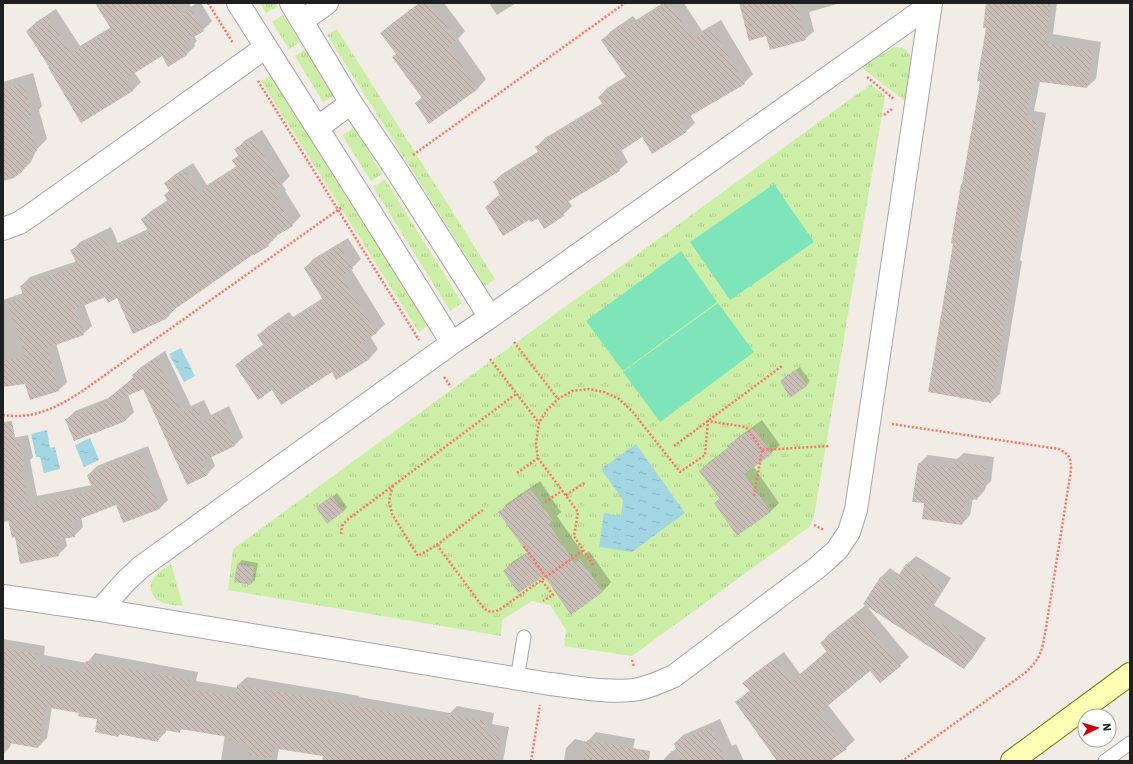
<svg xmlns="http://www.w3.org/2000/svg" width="1133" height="764" viewBox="0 0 1133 764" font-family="'IBM Plex Sans',sans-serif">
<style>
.grass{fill:url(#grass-tufts)}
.pitch{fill:#7de5b9}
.water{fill:url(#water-ripples)}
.shadow{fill:#0003}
.building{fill:url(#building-back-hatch)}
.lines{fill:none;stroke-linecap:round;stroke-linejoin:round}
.lane-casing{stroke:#a6a6a6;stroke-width:15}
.street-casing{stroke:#a6a6a6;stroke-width:24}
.secondary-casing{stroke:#747c00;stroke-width:24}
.path{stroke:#ff7167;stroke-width:2.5;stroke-dasharray:2 2;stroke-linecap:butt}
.lane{stroke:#fff;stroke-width:13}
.street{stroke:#fff;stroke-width:22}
.secondary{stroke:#fefeb5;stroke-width:22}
</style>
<defs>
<pattern id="grass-tufts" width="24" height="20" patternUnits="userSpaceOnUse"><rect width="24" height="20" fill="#cdeea7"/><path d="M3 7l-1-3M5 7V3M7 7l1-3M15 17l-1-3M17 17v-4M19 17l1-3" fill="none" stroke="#b0cc8f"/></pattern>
<pattern id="water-ripples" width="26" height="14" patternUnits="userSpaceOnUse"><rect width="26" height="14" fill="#a2d6e2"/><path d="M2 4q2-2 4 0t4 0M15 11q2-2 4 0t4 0" fill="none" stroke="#8bb7c1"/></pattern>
<pattern id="building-back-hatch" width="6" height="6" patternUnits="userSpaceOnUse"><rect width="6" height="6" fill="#c9beb7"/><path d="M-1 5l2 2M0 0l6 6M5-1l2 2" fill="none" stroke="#aca39d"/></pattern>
</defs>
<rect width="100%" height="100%" fill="#f1ece5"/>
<path class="grass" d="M260,3H276L278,6L266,13Z
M283,15L300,42L289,49L272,22Z
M337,29L495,279L485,286L327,35Z
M894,47C923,46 909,84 905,101L862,68L881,54Z
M306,49L335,95L323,102L295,56Z
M271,75L429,325L419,332L261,81Z
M871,84L885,96L814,516L812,522L809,527L632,656L564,646L566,630L550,605L532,601L502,620L501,636L228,590L233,549Z
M354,128L382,174L371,181L342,135Z
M385,179L462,303L450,311L373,187Z
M171,564L183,606C171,605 154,604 151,590C150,586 151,581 154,578C158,572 165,568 171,564Z"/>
<path class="pitch" d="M774,184L814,242L730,300L690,242Z
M681,251L717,302L623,371L586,321Z
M718,303L754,352L660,422L623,372Z"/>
<path class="water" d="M181,348L195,376L184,382L169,354Z
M47,430L50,448L55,447L60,469L44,473L40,457H36L31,434Z
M90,438L99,460L84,467L75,445Z
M636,444L685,513L632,552L599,547L604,513L621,516L623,500L601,469Z"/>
<path class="shadow" d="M96,3H189L191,7L197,3H201L212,21L203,30L194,36L197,41L194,44L195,46L187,54L162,55L134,72L141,82L132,91L50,67L27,31L36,22L56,9L80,46L111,27Z
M419,3H444L465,31L458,39L486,79L478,88L430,122L416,103L422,97L397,54L382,34L390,25Z
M489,3H516L497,15Z
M663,3H684L702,31L721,20L753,74L744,83L690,115L695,123L686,131L642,136L621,150L628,162L619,170L568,201L572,206L563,215L529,219L486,207L495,198L501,194L494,182L502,174L539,151L536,147L545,138L603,103L599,97L607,88L627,76L603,40L611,31L633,16L636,20Z
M740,3H841L809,12L814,31L805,39L767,34Z
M987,3H1057L1053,34L1101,42L1096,79L1087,87L1040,81L1034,111L1046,113L1020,260L1022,261L1000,394L991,402L981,81L988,27Z
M33,73L42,106L39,110L47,139L37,149L31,162L20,173L14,178L3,181V82Z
M262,130L290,176L282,184L286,190L285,191L301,216L292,225L276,235L277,236L268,245L254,252L174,309V310L166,319L118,297L105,295L84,304L92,326L83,334L56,343L67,382L59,390L26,383L3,386V300L23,293L21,286L30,277L77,261L72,251L80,242L111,227L118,243L148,229L142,219L151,211L168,200L165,195L170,190L165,183L174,175L193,163L207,185L237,166L233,160L239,155L236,150L244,141Z
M348,238L361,259L351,269L385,324L377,332L370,336L378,349L370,358L337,378L332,371L272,389L236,365L245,357L264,344L259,335L267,327L289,312L293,317L323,298L305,268L313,259Z
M165,351L191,406L204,400L211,415L229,406L243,437L235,445L211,456L215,466L207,474L144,388L128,395L134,412L126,420L74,440L67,419L75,411L111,397L134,377L133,375L141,367Z
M800,367L810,381L806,386L781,381L785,377Z
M762,420L780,445L771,453L753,466L779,503L770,512L715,503L720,498L700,471L709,462L729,447L737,438Z
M28,435L33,457L30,460L37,496L92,485L88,475L97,466L148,446L168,500L160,508L124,522L117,504L81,517L83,527L74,536L65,537L67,546L58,555L16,536L9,521L3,522V440Z
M964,453L994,457L991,481L986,486L985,490L977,499L973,498L970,515L962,524L925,503L919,464L928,455L957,459Z
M540,481L561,512L557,516L584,555L589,551L611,582L603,591L571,613L544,575L504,571L512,562L528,552L500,512L508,503Z
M337,493L347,507L343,512L317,507Z
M916,556L951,578L934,605L986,638L972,659L964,668L866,605L909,657L900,665L870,670L828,705L855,740L846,748L828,761H778L740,700L750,690L744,683L752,675L784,652L800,674L827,651L821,643L829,634L866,605L881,577L890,568L900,575L907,564Z
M242,560L258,563L255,580L251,584L238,564Z
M3,639L45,646L44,655L87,663L95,653L198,672L196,681L238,688V685L247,677L360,696L359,697L450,713L457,706L494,713L492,724L509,727L503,761H323L324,756L279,748L277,761H221L225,735L183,728L179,732L166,730V732L157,741L120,734L118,736L98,719L80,712L52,707L47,738L38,747L11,742L10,747L3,754Z
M720,719L732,746L736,744L744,761H664V759L672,751L677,749L675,743L683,735Z
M596,732L635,739L631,761H564L566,748L575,739L587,742Z"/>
<path class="building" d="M95,3H175L182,15L191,9L204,31L184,43L189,51L186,53L187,55L168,67L162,56L125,79L133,91L81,123L48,67H49L26,31L47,16L71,54L111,29Z
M420,3H429L457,40L449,47L478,89L429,124L415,103L422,98L392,57L396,54L380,33Z
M666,3H670L693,39L712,28L745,84L680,122L687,132L652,154L642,137L612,157L620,171L559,207L564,216L544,229L538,219L531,222L529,220L503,236L485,207L501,197L493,182L539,153L535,147L603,105L598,97L627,78L601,40L624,24L627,28Z
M739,3H796L806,40L770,50L766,36L749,41Z
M986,3H1051L1045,43L1093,51L1087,88L1033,81L1026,119L1038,121L1012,269H1014L991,403L928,392L953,244L951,243L961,184H962L980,82L977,81L986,28H983Z
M23,83L32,118L28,119L37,151L32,152L21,173L3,179V89Z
M253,138L282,185L273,191L278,199L277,200L293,226L266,242L269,246L254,255V254L165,316L166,319L133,334L117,298L108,303L105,297L75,309L84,335L47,348L59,391L30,400L25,384L3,387V360L26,357L7,303L24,298L20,286L78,266L70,250L103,235L110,251L149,232L141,219L168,202L164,195L169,191L164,183L184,170L198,193L237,168L232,160L239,156L234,149Z
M339,246L353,269L341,276L377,333L361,343L370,359L336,380L332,372L281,405L272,390L258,400L235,365L264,346L257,335L280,320L284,325L323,300L304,268Z
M156,358L182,413L196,407L202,422L221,413L235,446L201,462L208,475L187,485L143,389L118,400L126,421L74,441L65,419L108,402L106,400L133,378L132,375Z
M796,370L807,386L790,398L780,381Z
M12,421L16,443H20L24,467L21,468L29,505L93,491L87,475L139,454L160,509L123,523L116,505L72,522L75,537L56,540L59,556L20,564L15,537L12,538L3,496V422Z
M753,428L772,454L744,474L771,512L737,536L714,503L720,499L699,471L728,448L727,446Z
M954,461L986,466L982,491L978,490L977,500L966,498L962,525L922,519L924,503L912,502L918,463L953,468Z
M531,489L553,521L549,524L575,563L580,559L603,592L571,615L544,576L518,593L503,571L527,553L498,512Z
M332,496L343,512L327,524L316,507Z
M237,564L254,567L251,585L234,582Z
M906,564L943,587L926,614L978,647L964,669L863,604L881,576L893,584Z
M857,613L901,666L880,683L870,671L819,713L847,749L830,761H777L735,702L750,691L742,683L775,659L791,682L827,652L820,643Z
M3,648L37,654L36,664L84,672L86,661L190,680L188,689L236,697L237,685L352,704L351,705L446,722L447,714L486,721L484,732L501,736L497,761H322L323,756L272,748L271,759L248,755L250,744L229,740V737L180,729V733L160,729L158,742L119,734L118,737L95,732L97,719L78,716L79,713L45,707L38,748L3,742Z
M711,727L726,761H681L674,743Z
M587,740L650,751L649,761H583Z"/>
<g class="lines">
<defs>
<path id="lane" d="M517,679L524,637
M1105,761L1130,743"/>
<path id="street" d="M238,3L359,194L452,343
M291,3L351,103L395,168L490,317
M302,21L327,3
M317,128L351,103
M3,229L19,223L34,213L266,47
M3,596L100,610L550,684C576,687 614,694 639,689C652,686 663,681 674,676L818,567L837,550L849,532L856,510L931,3
M100,610L126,581L141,567L452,343L490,317L930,5"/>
<path id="secondary" d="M1012,761L1130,674"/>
</defs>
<use href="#lane" class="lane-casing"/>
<use href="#street" class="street-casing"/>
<use href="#secondary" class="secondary-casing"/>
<path class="path" d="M208,3L233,43
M867,77L894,99
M258,81L419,340
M884,115L892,109
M413,155L625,3
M514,342L558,399
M490,359L539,423
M444,377L451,387
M3,415C8,416 14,416 19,416C43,415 62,404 81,392L342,207
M892,424L1059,449C1070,455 1071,458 1071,470L1046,628C1042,650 1042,657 1025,673L902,761
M674,446L782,366
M517,473L538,458
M393,486L392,488L389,501L392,514L418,556L437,545L484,509
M566,495L586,482
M754,496L762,450
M545,502L562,491
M814,525L824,530
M341,534L342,526L347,520L516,394
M437,545L482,606C487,612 491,613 499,610L584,550
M524,546L546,577
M593,565L574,536L578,512L538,458L536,444L539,423L547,410L558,399L572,391L589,389L604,392L619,399L632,411L680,472L705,455L708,421L746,427L762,450L829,446
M542,581L553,595L543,601
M632,660L634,667
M531,761L540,705"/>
<use href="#lane" class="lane"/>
<use href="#street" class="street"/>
<use href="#secondary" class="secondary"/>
</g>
<rect width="1133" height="764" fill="none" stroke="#1f1f1f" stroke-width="8"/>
<g transform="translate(1097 728) rotate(85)"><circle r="19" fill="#ffffff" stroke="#a5a5a5"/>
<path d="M0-3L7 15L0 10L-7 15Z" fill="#ce0009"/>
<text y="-6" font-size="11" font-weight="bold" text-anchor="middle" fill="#1f1f1f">N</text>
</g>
</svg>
